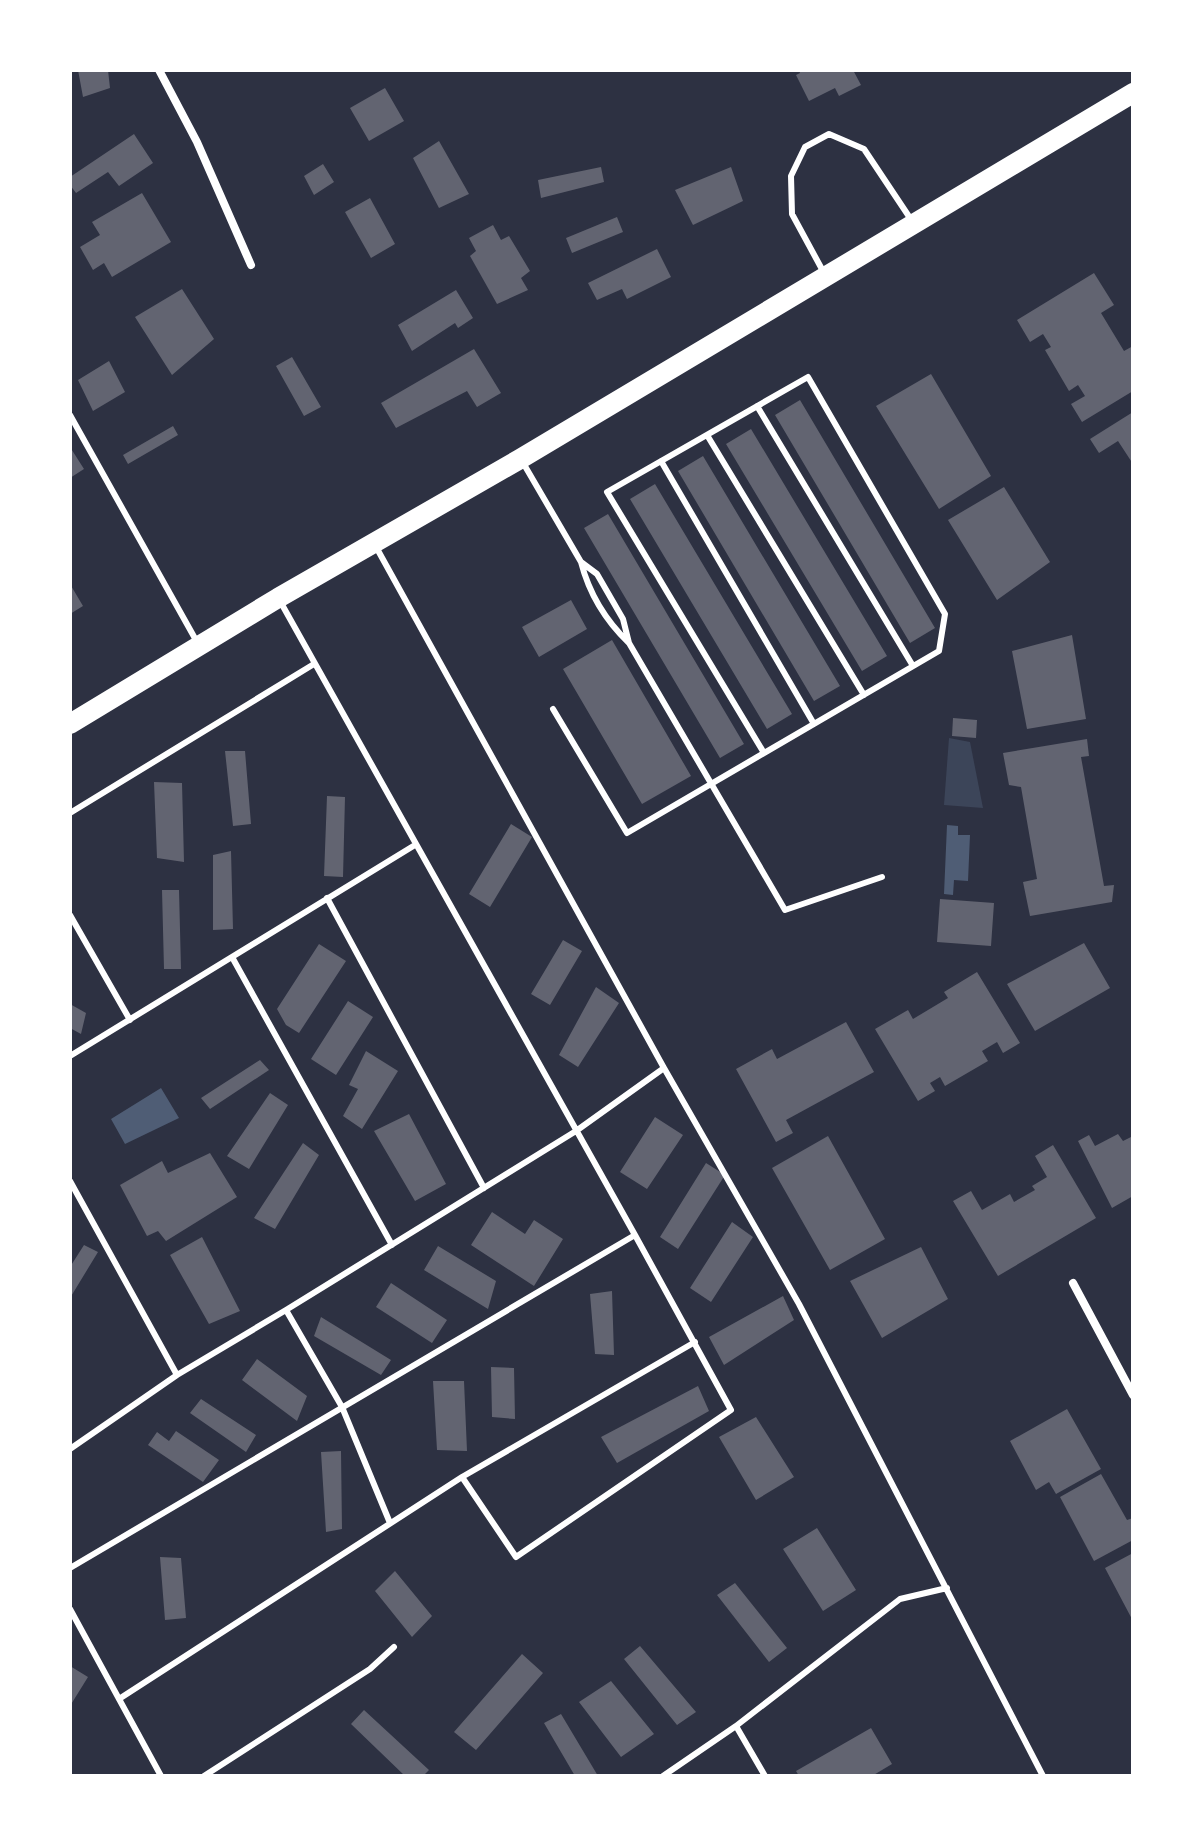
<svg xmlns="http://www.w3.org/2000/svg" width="1203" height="1846" viewBox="0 0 1203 1846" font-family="'Zilla Slab',serif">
<rect width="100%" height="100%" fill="#2d3142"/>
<path fill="#3c4559" d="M 949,738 L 970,742 L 983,808 L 944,805 Z"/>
<path fill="#4f5d75" d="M 947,825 L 958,826 L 958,835 L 970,835 L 968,881 L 954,880 L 953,895 L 944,894 Z
M 161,1088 L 179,1118 L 125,1144 L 111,1119 Z"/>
<path fill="#626471" d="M 78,70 L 108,70 L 110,88 L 83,97 Z
M 799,70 L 853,70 L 861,85 L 839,96 L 835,88 L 809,101 L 796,75 L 800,73 Z
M 385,88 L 404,121 L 369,141 L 350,108 Z
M 134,134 L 153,163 L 119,186 L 108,172 L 76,193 L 70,185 L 70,177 Z
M 439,141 L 469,194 L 439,208 L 413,158 Z
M 323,164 L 334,182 L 314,195 L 304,176 Z
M 601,167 L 604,182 L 541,198 L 538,180 Z
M 731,167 L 743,201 L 693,225 L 675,190 Z
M 142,193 L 171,242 L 112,277 L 104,263 L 93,270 L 80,247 L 100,235 L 92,222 Z
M 370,198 L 395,244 L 371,258 L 345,212 Z
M 617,217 L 623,232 L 572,253 L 566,238 Z
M 493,225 L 501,240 L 509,236 L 530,271 L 521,278 L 528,290 L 497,304 L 470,256 L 476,251 L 469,238 Z
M 657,249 L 671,277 L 627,299 L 622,289 L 597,300 L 588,283 Z
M 1094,273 L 1114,305 L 1101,313 L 1124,351 L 1133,346 L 1133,391 L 1082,422 L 1071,404 L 1085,396 L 1078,385 L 1069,391 L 1045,350 L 1051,347 L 1043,334 L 1030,342 L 1017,320 Z
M 182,289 L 214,339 L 172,375 L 135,317 Z
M 456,290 L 473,318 L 458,328 L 455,323 L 412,351 L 398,325 Z
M 474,349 L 501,393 L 477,407 L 467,391 L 396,428 L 381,403 Z
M 292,357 L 321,407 L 304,416 L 276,366 Z
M 109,361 L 125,392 L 93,411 L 78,380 Z
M 931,374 L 991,476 L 939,509 L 876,406 Z
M 800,400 L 935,628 L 910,643 L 775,415 Z
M 1133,412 L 1133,464 L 1118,441 L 1099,453 L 1090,439 Z
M 173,426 L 178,435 L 128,464 L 123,455 Z
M 751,429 L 887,656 L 862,671 L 726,444 Z
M 70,447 L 84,469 L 70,478 Z
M 703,456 L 840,686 L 814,701 L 678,471 Z
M 655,484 L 792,714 L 767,729 L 630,499 Z
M 1004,487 L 1050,562 L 997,600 L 948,520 Z
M 608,514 L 744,744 L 720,758 L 584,528 Z
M 70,584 L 83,606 L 70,614 Z
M 571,600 L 587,629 L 539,657 L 522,627 Z
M 1072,635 L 1086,719 L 1027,729 L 1012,651 Z
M 612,640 L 691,776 L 642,804 L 563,669 Z
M 953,718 L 977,720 L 976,738 L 952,736 Z
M 1087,739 L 1089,756 L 1081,757 L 1104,886 L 1114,885 L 1112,902 L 1030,916 L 1023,882 L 1037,879 L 1021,787 L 1009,785 L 1003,753 Z
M 225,751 L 245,751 L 251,824 L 233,826 Z
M 154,782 L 182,783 L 184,862 L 157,858 Z
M 327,796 L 345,797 L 343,877 L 324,876 Z
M 511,824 L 532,837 L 490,907 L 469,894 Z
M 231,851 L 233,929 L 213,930 L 213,855 Z
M 162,890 L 179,890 L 181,969 L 164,969 Z
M 940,899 L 994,903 L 991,946 L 937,942 Z
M 563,940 L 582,951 L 550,1005 L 531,994 Z
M 1084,943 L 1110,988 L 1035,1031 L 1007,984 Z
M 319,944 L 346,961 L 299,1033 L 286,1025 L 277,1009 Z
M 977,972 L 1020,1043 L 1003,1053 L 997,1042 L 982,1051 L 988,1061 L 945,1086 L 940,1077 L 930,1083 L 935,1091 L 918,1101 L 875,1029 L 908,1010 L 913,1019 L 948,998 L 944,992 Z
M 596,987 L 619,1003 L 578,1067 L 559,1055 Z
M 348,1001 L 373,1017 L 336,1075 L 311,1059 Z
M 70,1004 L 86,1013 L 81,1034 L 70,1028 Z
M 846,1022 L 874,1072 L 786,1120 L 793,1133 L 776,1142 L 736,1069 L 772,1049 L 777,1059 Z
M 366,1051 L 398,1071 L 362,1129 L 343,1116 L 358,1089 L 349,1085 Z
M 260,1060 L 269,1070 L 210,1109 L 201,1098 Z
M 270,1093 L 288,1105 L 249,1169 L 227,1156 Z
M 409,1114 L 446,1184 L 415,1201 L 374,1131 Z
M 655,1117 L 683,1135 L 647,1189 L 620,1172 Z
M 1118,1134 L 1123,1141 L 1133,1136 L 1133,1196 L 1112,1208 L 1078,1141 L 1089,1135 L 1095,1146 Z
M 828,1136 L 885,1239 L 830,1270 L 772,1168 Z
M 303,1143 L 319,1155 L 275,1229 L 254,1218 Z
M 1053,1145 L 1096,1218 L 998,1276 L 953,1201 L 971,1191 L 982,1210 L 1010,1194 L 1014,1202 L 1035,1190 L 1032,1186 L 1047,1177 L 1035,1156 Z
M 210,1153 L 237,1197 L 166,1241 L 158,1231 L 147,1236 L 120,1185 L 162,1161 L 168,1173 Z
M 706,1163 L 725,1175 L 678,1249 L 660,1237 Z
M 492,1212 L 525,1234 L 534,1220 L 563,1239 L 534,1286 L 471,1245 Z
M 732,1222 L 753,1237 L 711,1302 L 690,1288 Z
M 202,1237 L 240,1311 L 209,1324 L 170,1255 Z
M 84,1245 L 98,1252 L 70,1298 L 70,1267 Z
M 438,1246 L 496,1281 L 488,1309 L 424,1270 Z
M 921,1247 L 948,1299 L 882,1338 L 850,1281 Z
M 391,1283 L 447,1320 L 432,1343 L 376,1307 Z
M 612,1291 L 614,1355 L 595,1354 L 590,1294 Z
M 783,1296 L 794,1320 L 724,1365 L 709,1337 Z
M 321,1317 L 391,1360 L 381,1375 L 314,1336 Z
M 257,1359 L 307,1396 L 297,1421 L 242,1380 Z
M 491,1367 L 514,1368 L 515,1419 L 492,1417 Z
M 433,1381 L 464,1381 L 467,1451 L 437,1450 Z
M 698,1386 L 709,1411 L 617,1463 L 601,1437 Z
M 201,1399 L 256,1435 L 246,1452 L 190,1413 Z
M 1067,1409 L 1101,1469 L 1056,1494 L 1049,1482 L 1036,1490 L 1010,1441 Z
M 756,1417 L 794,1477 L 756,1500 L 719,1437 Z
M 176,1431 L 219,1460 L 203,1482 L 148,1445 L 157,1432 L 169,1441 Z
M 341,1451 L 342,1529 L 326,1532 L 321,1452 Z
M 1101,1474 L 1127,1520 L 1133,1518 L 1133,1540 L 1094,1561 L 1060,1497 Z
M 817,1528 L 856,1590 L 823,1611 L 783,1549 Z
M 1133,1553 L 1133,1621 L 1105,1568 Z
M 160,1557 L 181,1558 L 186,1618 L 165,1620 Z
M 395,1571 L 432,1616 L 412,1637 L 375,1591 Z
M 735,1583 L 787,1648 L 769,1662 L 717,1595 Z
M 640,1646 L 696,1712 L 677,1725 L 624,1659 Z
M 522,1654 L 543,1673 L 476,1750 L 454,1732 Z
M 70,1666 L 88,1677 L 70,1706 Z
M 611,1681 L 654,1734 L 621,1757 L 579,1702 Z
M 364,1710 L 429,1770 L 423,1776 L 405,1776 L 351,1724 Z
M 561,1714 L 598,1776 L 575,1776 L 544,1723 Z
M 871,1728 L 892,1764 L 872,1776 L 799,1776 L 796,1771 Z"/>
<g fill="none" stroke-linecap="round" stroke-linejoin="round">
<path stroke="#fff" stroke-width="6" d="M 824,273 L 792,214 L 791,176 L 805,147 L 829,134 L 864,149 L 912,221
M 757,406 L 913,666
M 70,415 L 197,642
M 707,435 L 864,695
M 522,461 L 581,562
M 661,461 L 814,724
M 375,545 L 664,1068 L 799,1304 L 1043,1776
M 280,601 L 635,1235 L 731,1410 L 516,1557 L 462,1477
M 629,643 L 623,619 L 597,574 L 581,562 C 589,593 606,621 629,643 L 785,910 L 882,877
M 553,709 L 627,833 L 939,651 L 945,614 L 808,377 L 607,492 L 764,753
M 70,813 L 314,664
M 327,898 L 484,1188
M 70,915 L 130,1020
M 232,957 L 392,1245
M 70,1056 L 415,845
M 70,1181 L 177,1375
M 286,1310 L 342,1407 L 390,1523
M 70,1449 L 177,1375 L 286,1310 L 576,1131 L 664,1068
M 70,1568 L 635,1235
M 70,1609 L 161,1776
M 119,1699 L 462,1477 L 695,1342
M 736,1726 L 765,1776
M 204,1776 L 370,1669 L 394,1647
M 663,1776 L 736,1726 L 900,1599 L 947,1588"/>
<path stroke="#fff" stroke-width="8" d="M 159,70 L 197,142 L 251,265
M 1073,1283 L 1133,1395"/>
<path stroke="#fff" stroke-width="20" d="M 70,724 L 278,598 L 520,459 L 1133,93"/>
</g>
<rect width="1203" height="1846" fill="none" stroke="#ffffff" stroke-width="144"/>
</svg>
